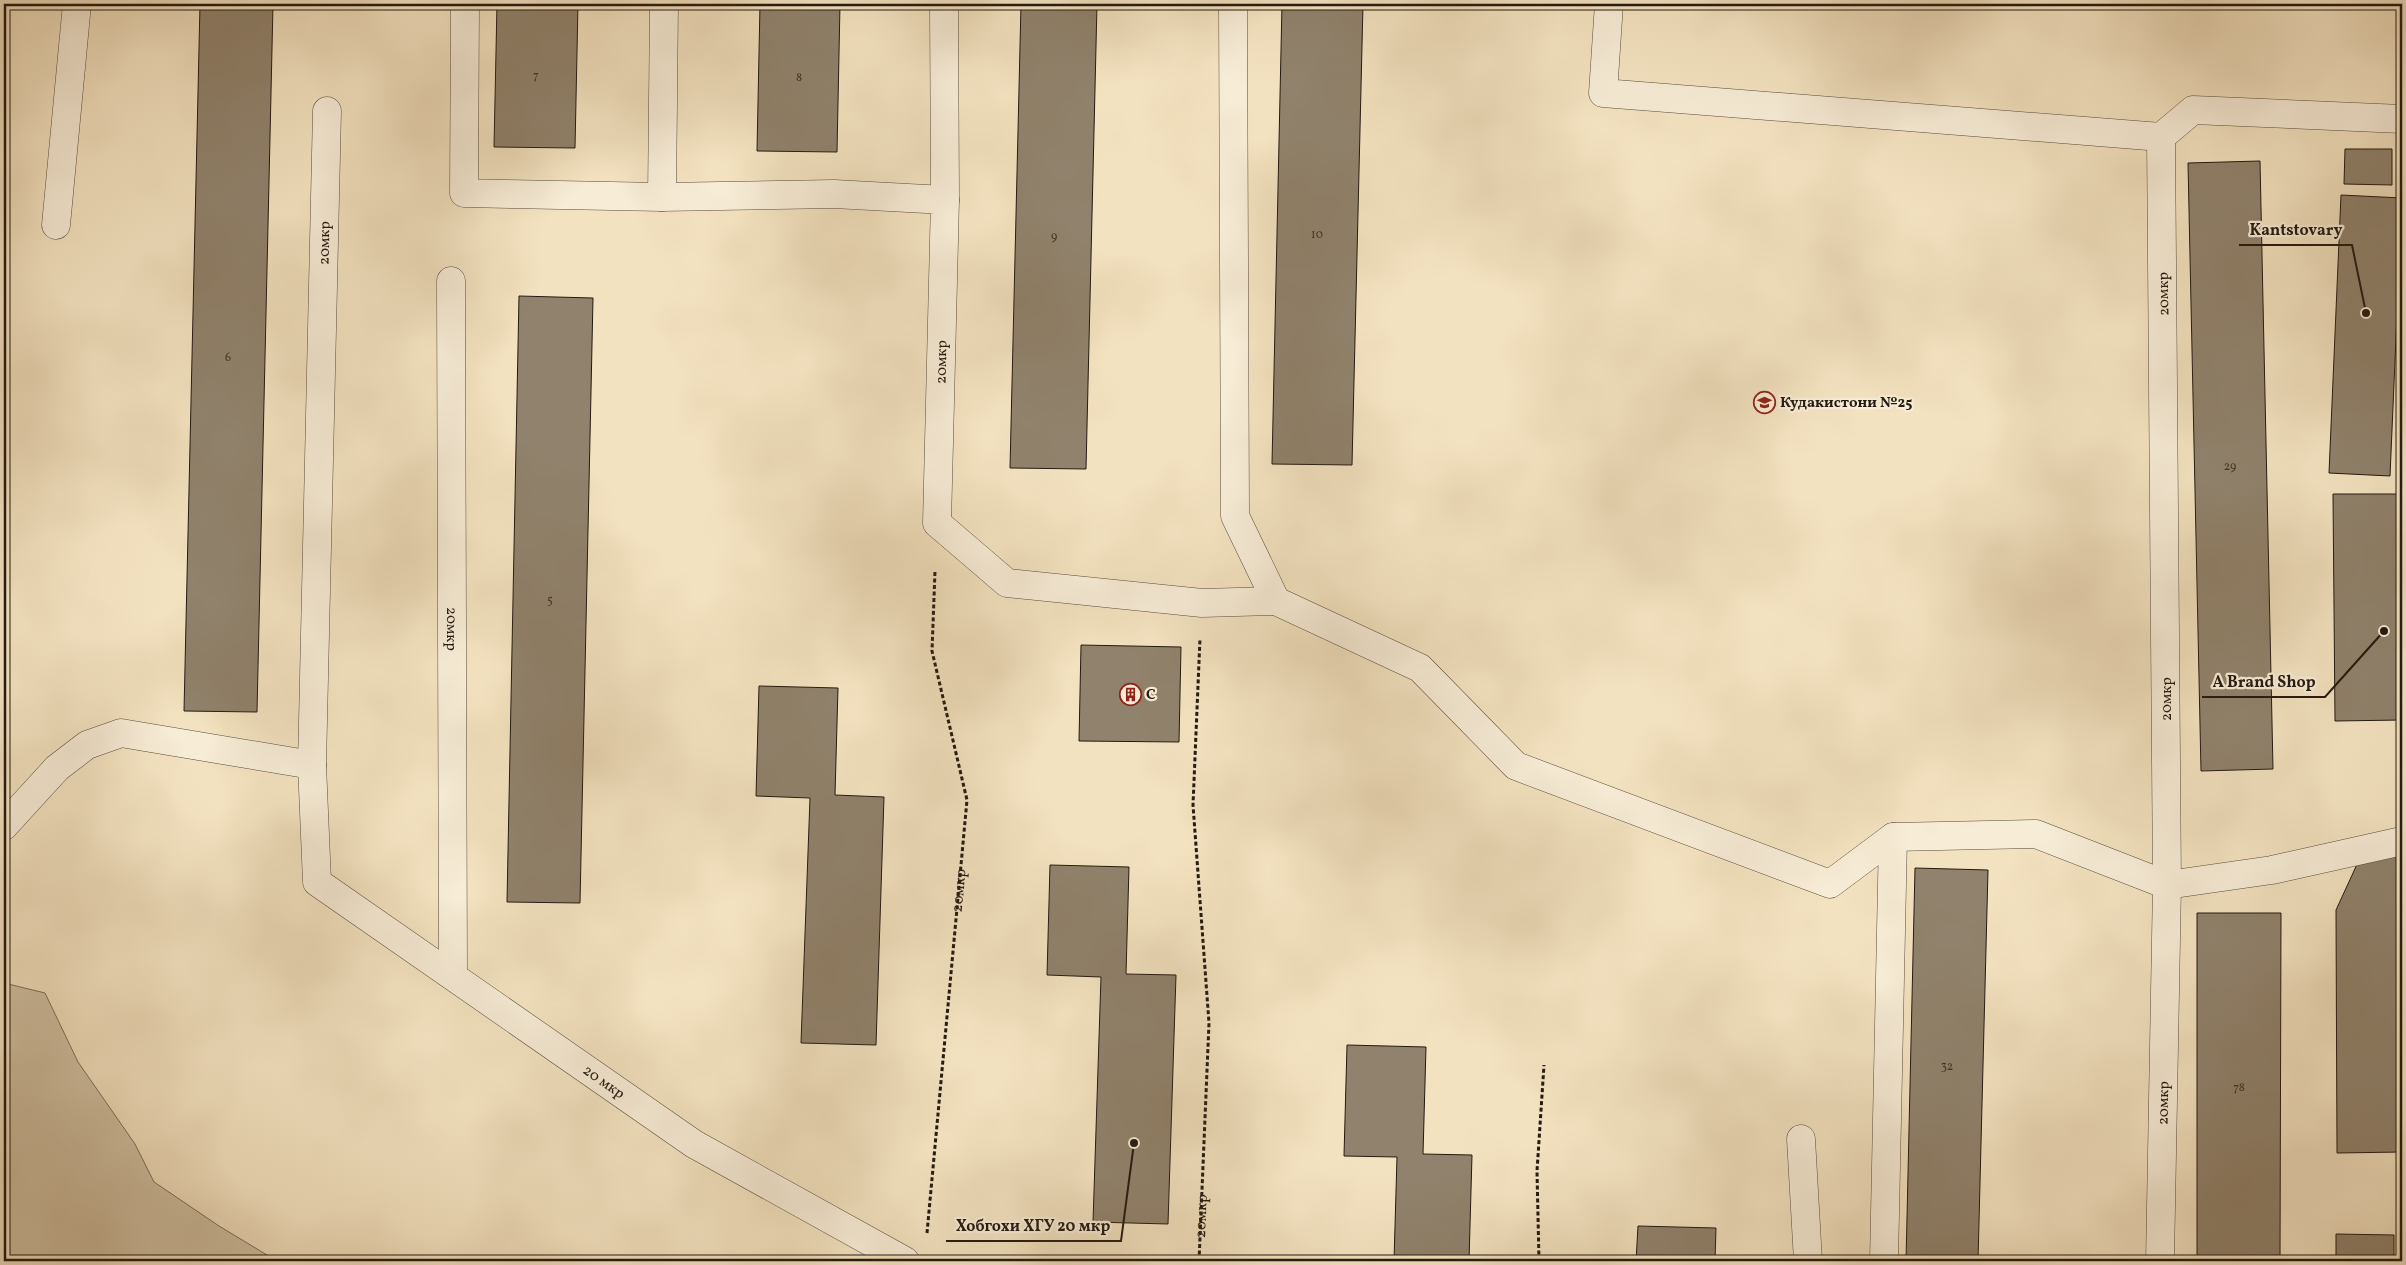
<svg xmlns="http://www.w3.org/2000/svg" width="2406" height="1265" viewBox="0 0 2406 1265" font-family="Vollkorn,serif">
<rect width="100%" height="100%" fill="#f3e2c0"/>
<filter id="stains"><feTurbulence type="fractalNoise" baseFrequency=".004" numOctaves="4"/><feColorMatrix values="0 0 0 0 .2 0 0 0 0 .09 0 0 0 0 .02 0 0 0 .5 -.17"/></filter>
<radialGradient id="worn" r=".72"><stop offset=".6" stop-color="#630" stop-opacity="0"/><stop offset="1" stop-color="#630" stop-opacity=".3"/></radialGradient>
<path fill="#d0c0a2" stroke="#7a6d59" d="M 4,983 L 45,993 L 78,1062 L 135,1144 L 154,1182 L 219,1226 L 277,1261 L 4,1261 Z"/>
<path fill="#90826c" stroke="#241a10" d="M 200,4 L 273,4 L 257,712 L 184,711 Z
M 497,4 L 578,4 L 575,148 L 494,147 Z
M 760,4 L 840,4 L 837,152 L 757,151 Z
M 1021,4 L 1097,4 L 1086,469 L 1010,468 Z
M 1282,4 L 1363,4 L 1352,465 L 1272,464 Z
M 2345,149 L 2392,149 L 2392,185 L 2344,184 Z
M 2260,161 L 2273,769 L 2201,771 L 2188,163 Z
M 2341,195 L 2402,198 L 2390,476 L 2329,473 Z
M 519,296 L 593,298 L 580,903 L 507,902 Z
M 2333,494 L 2402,494 L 2402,720 L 2335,721 Z
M 1081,645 L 1181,647 L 1179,742 L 1079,741 Z
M 759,686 L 838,688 L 835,795 L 884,797 L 876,1045 L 801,1043 L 810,798 L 756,796 Z
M 2402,844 L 2402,1152 L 2337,1153 L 2336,910 L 2359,860 Z
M 1050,865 L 1129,867 L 1126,974 L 1176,975 L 1168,1224 L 1093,1222 L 1101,977 L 1047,975 Z
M 1915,868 L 1988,870 L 1978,1261 L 1906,1261 Z
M 2197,913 L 2281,913 L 2280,1261 L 2197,1261 Z
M 1347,1045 L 1426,1047 L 1423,1154 L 1472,1155 L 1469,1261 L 1394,1261 L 1397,1157 L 1344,1156 Z
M 1638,1226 L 1716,1228 L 1715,1261 L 1636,1261 Z
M 2336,1234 L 2394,1235 L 2394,1261 L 2336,1261 Z"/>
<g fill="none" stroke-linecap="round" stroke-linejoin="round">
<defs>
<g id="minor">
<path d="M 465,4 L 464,193 L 662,197 L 834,194 L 945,200 L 937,523 L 1007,583 L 1202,603 L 1276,601"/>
<path d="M 944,4 L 945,200"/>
<path d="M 1233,4 L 1235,516 L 1276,601 L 1420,668 L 1516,766 L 1830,884 L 1893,837 L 2036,834 L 2167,885 L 2272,870 L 2402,841"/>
<path d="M 1609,4 L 1603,93 L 2161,137 L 2193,110 L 2402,119"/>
<path id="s3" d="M 327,111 L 312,765 L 317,882 L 694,1144 L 905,1261"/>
<path d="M 662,197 L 664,4"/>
<path d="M 56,225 L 77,4"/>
<path id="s4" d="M 451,281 L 453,976"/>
<path d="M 4,826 L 57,768 L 87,745 L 121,733 L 312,765"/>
<path d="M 1801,1139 L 1808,1261"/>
<path d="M 1884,1261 L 1893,837"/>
<path id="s5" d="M 2160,1261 L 2167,885 L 2161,137"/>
</g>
</defs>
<use href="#minor" stroke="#584c3c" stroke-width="29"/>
<g stroke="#241a10" stroke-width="3" stroke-dasharray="4 2.5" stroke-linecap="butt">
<path id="s1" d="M 927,1233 L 967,800 L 932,651 L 935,571"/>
<path id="s2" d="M 1199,1261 L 1209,1023 L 1193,805 L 1200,638"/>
<path d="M 1539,1261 L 1537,1171 L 1544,1065"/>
</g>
<use href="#minor" stroke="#f7ecd6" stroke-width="28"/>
</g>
<defs>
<symbol id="school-ring" viewBox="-11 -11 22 22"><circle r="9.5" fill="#f7ecd6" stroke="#8f2418" stroke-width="1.5"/><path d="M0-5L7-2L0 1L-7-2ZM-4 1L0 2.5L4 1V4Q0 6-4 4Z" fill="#8f2418"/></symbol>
<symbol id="building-ring" viewBox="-11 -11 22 22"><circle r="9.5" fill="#f7ecd6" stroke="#8f2418" stroke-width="1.5"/><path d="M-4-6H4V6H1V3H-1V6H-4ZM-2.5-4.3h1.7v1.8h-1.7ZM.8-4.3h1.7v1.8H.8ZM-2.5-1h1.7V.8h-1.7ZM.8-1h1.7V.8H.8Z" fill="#8f2418"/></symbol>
</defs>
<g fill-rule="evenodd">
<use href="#school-ring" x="1752" y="390" width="25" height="25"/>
<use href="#building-ring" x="1118" y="682" width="25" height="25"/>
</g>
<g text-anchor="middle" stroke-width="4.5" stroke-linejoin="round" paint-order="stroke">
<g font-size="12" fill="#3f3427">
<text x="536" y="79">7</text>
<text x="799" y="81">8</text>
<text x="1317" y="238">10</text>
<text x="1054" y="240">9</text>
<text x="228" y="361">6</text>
<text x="2230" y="470">29</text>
<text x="550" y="604">5</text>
<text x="1947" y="1070">32</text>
<text x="2239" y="1091">78</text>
</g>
<g font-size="15" fill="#241a10" stroke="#f7ecd6">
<text transform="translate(324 243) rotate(-89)" y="5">20мкр</text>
<text transform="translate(2163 294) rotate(-91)" y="5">20мкр</text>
<text transform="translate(941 362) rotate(-89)" y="5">20мкр</text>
<text dy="5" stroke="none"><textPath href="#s4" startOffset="348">20мкр</textPath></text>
<text transform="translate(2166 699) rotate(-90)" y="5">20мкр</text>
<text dy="5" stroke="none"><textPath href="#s1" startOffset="344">20мкр</textPath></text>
<text dy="5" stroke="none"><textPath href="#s3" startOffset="1121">20 мкр</textPath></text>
<text dy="5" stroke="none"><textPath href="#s5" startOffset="158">20мкр</textPath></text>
<text dy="5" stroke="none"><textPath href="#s2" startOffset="45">20мкр</textPath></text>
</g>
<g font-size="15" font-weight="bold" fill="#241a10" stroke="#f7ecd6" text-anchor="start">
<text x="1780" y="407">Кудакистони №25</text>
<text x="1146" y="699">С</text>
</g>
</g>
<path fill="none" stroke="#241a10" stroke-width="2" d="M2366 313L2352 245H2239M2384 631L2325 697H2202M1134 1143L1121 1241H946"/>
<g fill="#241a10" stroke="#f7ecd6" stroke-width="2">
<circle cx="2366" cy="313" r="5"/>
<circle cx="2384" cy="631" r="5"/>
<circle cx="1134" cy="1143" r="5"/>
</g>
<g font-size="16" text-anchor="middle" font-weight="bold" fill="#241a10" stroke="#f7ecd6" stroke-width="4.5" stroke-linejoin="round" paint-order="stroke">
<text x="2296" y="235">Kantstovary</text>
<text x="2264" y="687">A Brand Shop</text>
<text x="1033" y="1231">Хобгохи ХГУ 20 мкр</text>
</g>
<rect width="2406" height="1265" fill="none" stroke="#f3e2c0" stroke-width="20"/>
<rect x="5" y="5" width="2396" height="1255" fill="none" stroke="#241a10" stroke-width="2.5"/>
<rect x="10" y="10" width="2386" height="1245" fill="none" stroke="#241a10"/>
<rect width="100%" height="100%" filter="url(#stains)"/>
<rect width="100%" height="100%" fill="url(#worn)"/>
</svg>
